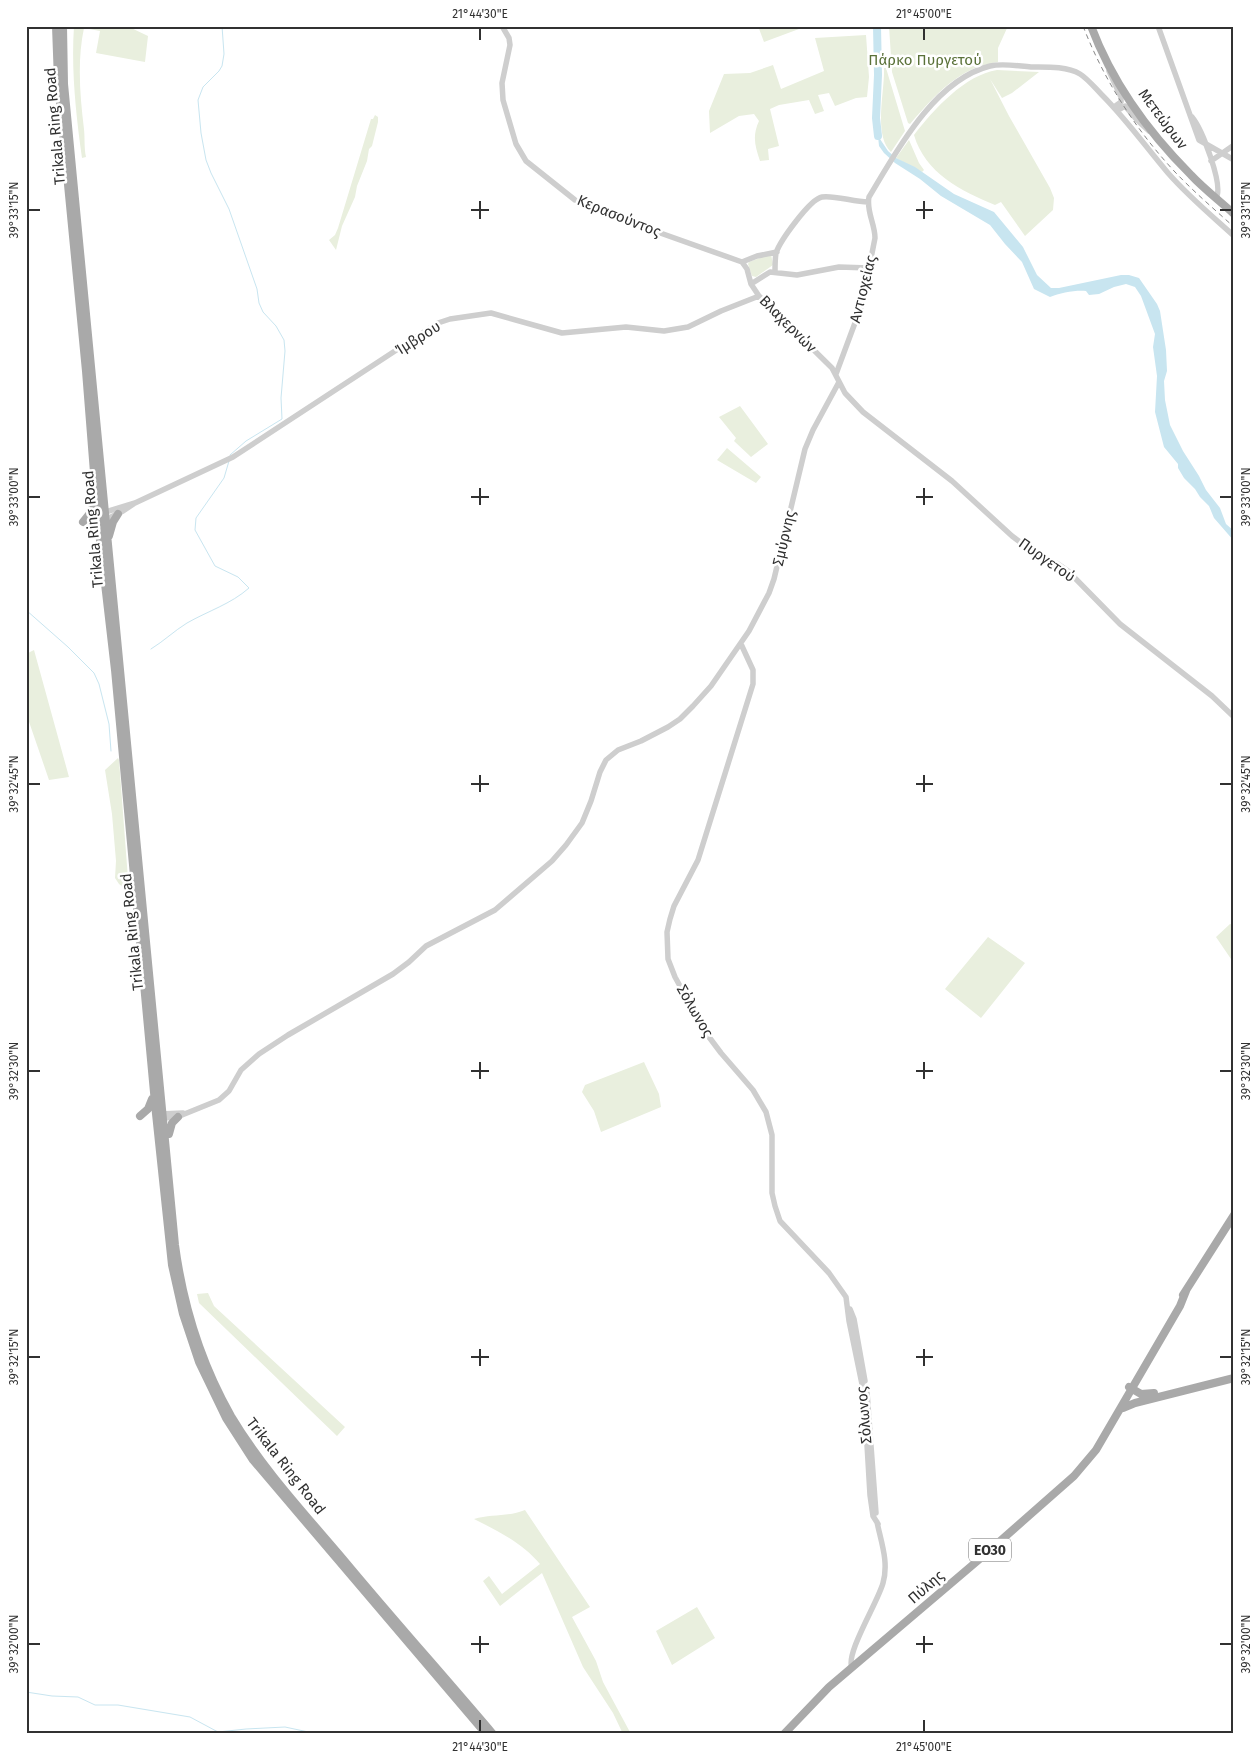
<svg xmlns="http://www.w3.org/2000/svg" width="1260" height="1760" viewBox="0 0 1260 1760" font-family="'Fira Sans',sans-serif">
<rect width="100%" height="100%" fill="#fff"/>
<path fill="#e9efde" d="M 74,26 L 127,26 L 148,36 L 145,62 L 96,53 L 100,31 L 84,28 C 77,61 80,96 84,129 C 85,139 84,148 86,157 L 82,158 C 76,115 71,70 74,26 Z
M 758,26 L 807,26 L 764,42 Z
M 889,26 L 1008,26 L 998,48 L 998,62 C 959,67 935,95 910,124 L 908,123 L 892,72 Z
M 866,35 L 869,77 L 867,97 L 856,98 L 835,106 L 829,93 L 818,95 L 824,111 L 815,114 L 809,100 L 779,105 L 770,109 L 779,146 L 768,149 L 769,160 L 760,161 C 755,146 752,136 759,121 L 754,114 L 739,116 L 710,133 L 709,111 L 724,74 L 750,73 L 773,65 L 781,89 L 824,71 L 815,38 Z
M 884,68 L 886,68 L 905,131 L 891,152 C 873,135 885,91 884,68 Z
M 997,70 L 1039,72 L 1012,93 L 1002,98 L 990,79 L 1009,116 L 1050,188 L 1054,198 L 1053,210 L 1025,236 L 1001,202 L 995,205 C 961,191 925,173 914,135 C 934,109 965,75 997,70 Z
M 375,115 L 378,117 L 378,122 L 372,146 L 369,149 L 367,161 L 357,186 L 355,197 L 342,226 L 336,250 L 329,240 L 335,235 L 338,228 L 371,119 L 373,119 Z
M 909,140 L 919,163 L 924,170 L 922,172 L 896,158 Z
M 771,254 L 773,265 L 756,277 L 752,276 L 748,264 L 749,262 Z
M 740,406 L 768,444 L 751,457 L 734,441 L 736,438 L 719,417 Z
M 727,448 L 761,477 L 756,483 L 717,460 Z
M 34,650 L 69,777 L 49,780 L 26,713 L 26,654 Z
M 118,758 L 119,760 L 129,892 L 119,884 L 115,878 L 116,861 L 112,814 L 105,770 Z
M 1230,924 L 1234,925 L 1234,958 L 1231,959 L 1216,937 Z
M 988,937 L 1025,963 L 981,1018 L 945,989 Z
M 644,1062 L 659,1094 L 661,1107 L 601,1132 L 594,1111 L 582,1092 L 585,1085 Z
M 208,1293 L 214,1306 L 345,1427 L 337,1436 L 199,1303 L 197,1294 Z
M 525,1510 L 590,1607 L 572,1617 L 596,1661 L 603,1682 L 631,1734 L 623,1734 L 613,1713 L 583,1667 L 542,1573 L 500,1606 L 483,1581 L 489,1576 L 502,1594 L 540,1564 C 522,1543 498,1531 474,1519 C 491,1514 508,1517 525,1510 Z
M 697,1607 L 715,1638 L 672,1665 L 656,1631 Z"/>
<path fill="#c8e5f0" d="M 878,136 L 888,151 L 896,158 L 915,167 L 954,194 L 994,212 L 1023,247 L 1037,275 L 1051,288 L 1059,288 L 1121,275 L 1129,275 L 1139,278 L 1157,304 L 1160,311 L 1166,350 L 1167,371 L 1164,381 L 1165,400 L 1170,425 L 1183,451 L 1199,476 L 1206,490 L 1220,508 L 1226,524 L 1234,531 L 1234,541 L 1214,518 L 1209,506 L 1200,497 L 1195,489 L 1184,478 L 1178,468 L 1178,464 L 1164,447 L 1155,412 L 1157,376 L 1153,347 L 1155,334 L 1141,296 L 1135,287 L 1126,284 L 1114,287 L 1099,294 L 1089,295 L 1086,291 C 1075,290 1060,293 1050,297 L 1034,289 L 1022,262 L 1005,244 L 990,225 L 941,196 L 920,179 L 895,163 L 884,153 L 879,146 Z"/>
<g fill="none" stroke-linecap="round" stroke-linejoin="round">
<path stroke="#c8e5f0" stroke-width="1" d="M 222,26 L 224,54 L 222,66 L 219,71 L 203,87 L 198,100 L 201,133 L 206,160 L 211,173 L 229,209 L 257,289 L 259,303 L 263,312 L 276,326 L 284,340 L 285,351 L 281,398 L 282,419 L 246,441 L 230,455
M 26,610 L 68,647 L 94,673 L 99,684 L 109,724 L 111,751
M 151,649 C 164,641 174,631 187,623 C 208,611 231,604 249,588 L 238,577 L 215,566 L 195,530 L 196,518 L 224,478 L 229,461
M 26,1692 L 52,1696 L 78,1697 L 95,1705 L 118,1705 L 190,1717 L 218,1732 L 246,1729 L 285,1727 L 313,1733 L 328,1734"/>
<path stroke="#c8e5f0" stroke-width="8" d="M 877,26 L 878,75 L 876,118 L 878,136"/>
<path stroke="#cecece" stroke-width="5.5" d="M 502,26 L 509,38 L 510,45 L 502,83 L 503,100 L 516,144 L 526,161 L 575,200 L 635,224 L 742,262
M 1158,26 L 1199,140 L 1234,160
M 1109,71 L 1121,97 L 1121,102 L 1114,107
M 1117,111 L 1125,106 L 1137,120 L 1149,131
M 1192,117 C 1202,129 1224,186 1216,198
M 1211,161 L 1234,145
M 742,262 L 747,269 L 751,284 L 759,296 L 832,368 L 845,393 L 863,412 L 952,481 L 1012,536 L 1037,555 L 1058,564 L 1068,571 L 1120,624 L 1212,696 L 1234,717
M 742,262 L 757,256 L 777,252
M 775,272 C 775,266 775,259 776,253 C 780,241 810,199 822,197 C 834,195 854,202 868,202
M 751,284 L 770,272 L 797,275 L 839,267 L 869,268
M 836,374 L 862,304 L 875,238 C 875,224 866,211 869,197 C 896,152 934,80 990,66 C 1003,63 1018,66 1031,67 C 1046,67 1067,66 1080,74 C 1088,79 1095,88 1102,95 C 1126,119 1146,147 1168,173 C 1188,196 1212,216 1234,236
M 102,513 L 135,503 L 233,457 L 427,330 L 438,323 L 450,319 L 491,313 L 562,333 L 626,327 L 664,331 L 688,327 L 721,311 L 759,296
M 103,521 L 123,511 L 135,503
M 741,644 L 753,670 L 753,684 L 698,860 L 674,906 L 670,919 L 667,932 L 668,959 L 675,977 L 706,1033 L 721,1053 L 753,1090 L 766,1112 L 772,1135 L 772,1193 L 775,1206 L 780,1221 L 829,1273 L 846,1297 L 849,1321 L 864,1394 L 870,1495 L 873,1516 L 878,1524
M 160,1114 L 183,1113
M 160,1119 L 182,1115 L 219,1100 L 229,1091 L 241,1070 L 259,1054 L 288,1035 L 393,974 L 409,962 L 426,946 L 495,910 L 552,861 L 566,845 L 582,823 L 591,801 L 600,772 L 606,760 L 618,750 L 641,741 L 668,727 L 680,719 L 693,706 L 711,686 L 749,631 L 769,593 L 774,579 L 805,449 L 813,430 L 839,382
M 850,1309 L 854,1319 L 865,1381
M 867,1392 L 876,1513
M 852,1668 C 845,1654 878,1602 883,1583 C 889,1562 881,1542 877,1522"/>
<path stroke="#a9a9a9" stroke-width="8" d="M 56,26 L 58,81 L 86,371 L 98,523 L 115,670 L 156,1114 L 172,1265 L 183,1314 L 199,1362 L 226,1418 L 253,1460 L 486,1734
M 63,26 L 64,84 L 175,1245 C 183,1305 201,1363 231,1416 C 262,1468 304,1513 343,1559 C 392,1618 443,1675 493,1734
M 1091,26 C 1112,82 1149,133 1191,175 C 1204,189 1220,201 1234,214
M 83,522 L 91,512 L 95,500
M 109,536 L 113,522 L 118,514
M 140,1116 L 148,1109 L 152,1099
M 169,1134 L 172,1123 L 178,1117
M 1183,1295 L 1234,1215
M 1129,1387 L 1141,1394 L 1154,1393
M 1123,1408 L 1135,1403 L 1234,1378
M 784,1734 L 829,1687 L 982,1557 L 1074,1476 L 1096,1450 L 1180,1306 L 1186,1291"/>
<path stroke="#868686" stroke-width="1" stroke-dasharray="5 4" stroke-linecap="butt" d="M 1083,26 C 1104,80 1135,129 1175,172 C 1193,191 1214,209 1234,227"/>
</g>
<path fill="none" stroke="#313131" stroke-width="2" d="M 480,28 L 480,40M 924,28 L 924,40M 480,201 L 480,219M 924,201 L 924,219M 28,210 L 40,210M 471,210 L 489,210M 916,210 L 933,210M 1220,210 L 1232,210M 480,488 L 480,505M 924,488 L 924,505M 28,497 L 40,497M 471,497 L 489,497M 916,497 L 933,497M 1220,497 L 1232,497M 480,775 L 480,792M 924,775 L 924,792M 28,784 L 40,784M 471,784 L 489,784M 916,784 L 933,784M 1220,784 L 1232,784M 480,1062 L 480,1079M 924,1062 L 924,1079M 28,1071 L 40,1071M 471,1071 L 489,1071M 916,1071 L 933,1071M 1220,1071 L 1232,1071M 480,1349 L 480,1366M 924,1349 L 924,1366M 28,1357 L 40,1357M 471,1357 L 489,1357M 916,1357 L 933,1357M 1220,1357 L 1232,1357M 480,1636 L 480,1653M 924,1636 L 924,1653M 28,1644 L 40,1644M 471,1644 L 489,1644M 916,1644 L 933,1644M 1220,1644 L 1232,1644M 480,1720 L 480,1732M 924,1720 L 924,1732"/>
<g text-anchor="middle" stroke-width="5" stroke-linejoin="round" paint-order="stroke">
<rect fill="#fff" stroke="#6f6f6f" stroke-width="1" x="969" y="1538.5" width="42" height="23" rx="4"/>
<g font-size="14" font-weight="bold" fill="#313131">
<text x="990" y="1555">ΕΟ30</text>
</g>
<g font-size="15" fill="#5a7139" stroke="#fff">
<text x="925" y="65">Πάρκο Πυργετού</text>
</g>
<g font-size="15" fill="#313131" stroke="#fff">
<text transform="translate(1163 119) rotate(53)" y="5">Μετεώρων</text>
<text transform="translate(55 126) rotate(-95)" y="5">Trikala Ring Road</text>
<text transform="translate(619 216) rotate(22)" y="5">Κερασούντος</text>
<text transform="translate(863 289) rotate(-76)" y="5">Αντιοχείας</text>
<text transform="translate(788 324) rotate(45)" y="5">Βλαχερνών</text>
<text transform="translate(418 338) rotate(-32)" y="5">Ίμβρου</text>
<text transform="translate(93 529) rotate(-95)" y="5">Trikala Ring Road</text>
<text transform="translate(784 538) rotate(-77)" y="5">Σμύρνης</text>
<text transform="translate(1047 560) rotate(35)" y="5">Πυργετού</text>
<text transform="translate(132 932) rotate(-96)" y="5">Trikala Ring Road</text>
<text transform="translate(695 1011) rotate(60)" y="5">Σόλωνος</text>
<text transform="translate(864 1415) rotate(-95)" y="5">Σόλωνος</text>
<text transform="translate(286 1466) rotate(52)" y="5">Trikala Ring Road</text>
<text transform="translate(926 1587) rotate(-41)" y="5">Πύλης</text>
</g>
</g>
<rect width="1260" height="1760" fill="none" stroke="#ffffff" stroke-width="55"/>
<rect x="28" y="28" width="1204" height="1704" fill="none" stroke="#313131" stroke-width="2"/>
<g font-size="12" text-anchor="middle" fill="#313131">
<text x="480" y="18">21°44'30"E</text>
<text x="924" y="18">21°45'00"E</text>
<text transform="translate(14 210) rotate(-90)" y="4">39°33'15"N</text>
<text transform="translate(1246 210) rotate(-90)" y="4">39°33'15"N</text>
<text transform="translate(14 497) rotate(-90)" y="4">39°33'00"N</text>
<text transform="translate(1246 497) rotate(-90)" y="4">39°33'00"N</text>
<text transform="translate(14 784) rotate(-90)" y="4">39°32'45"N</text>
<text transform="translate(1246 784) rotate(-90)" y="4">39°32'45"N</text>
<text transform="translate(14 1071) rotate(-90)" y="4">39°32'30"N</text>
<text transform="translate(1246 1071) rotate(-90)" y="4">39°32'30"N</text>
<text transform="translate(14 1357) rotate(-90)" y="4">39°32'15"N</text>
<text transform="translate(1246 1357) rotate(-90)" y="4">39°32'15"N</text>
<text transform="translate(14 1644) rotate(-90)" y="4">39°32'00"N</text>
<text transform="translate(1246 1644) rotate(-90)" y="4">39°32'00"N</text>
<text x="480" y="1751">21°44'30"E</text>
<text x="924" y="1751">21°45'00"E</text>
</g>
</svg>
